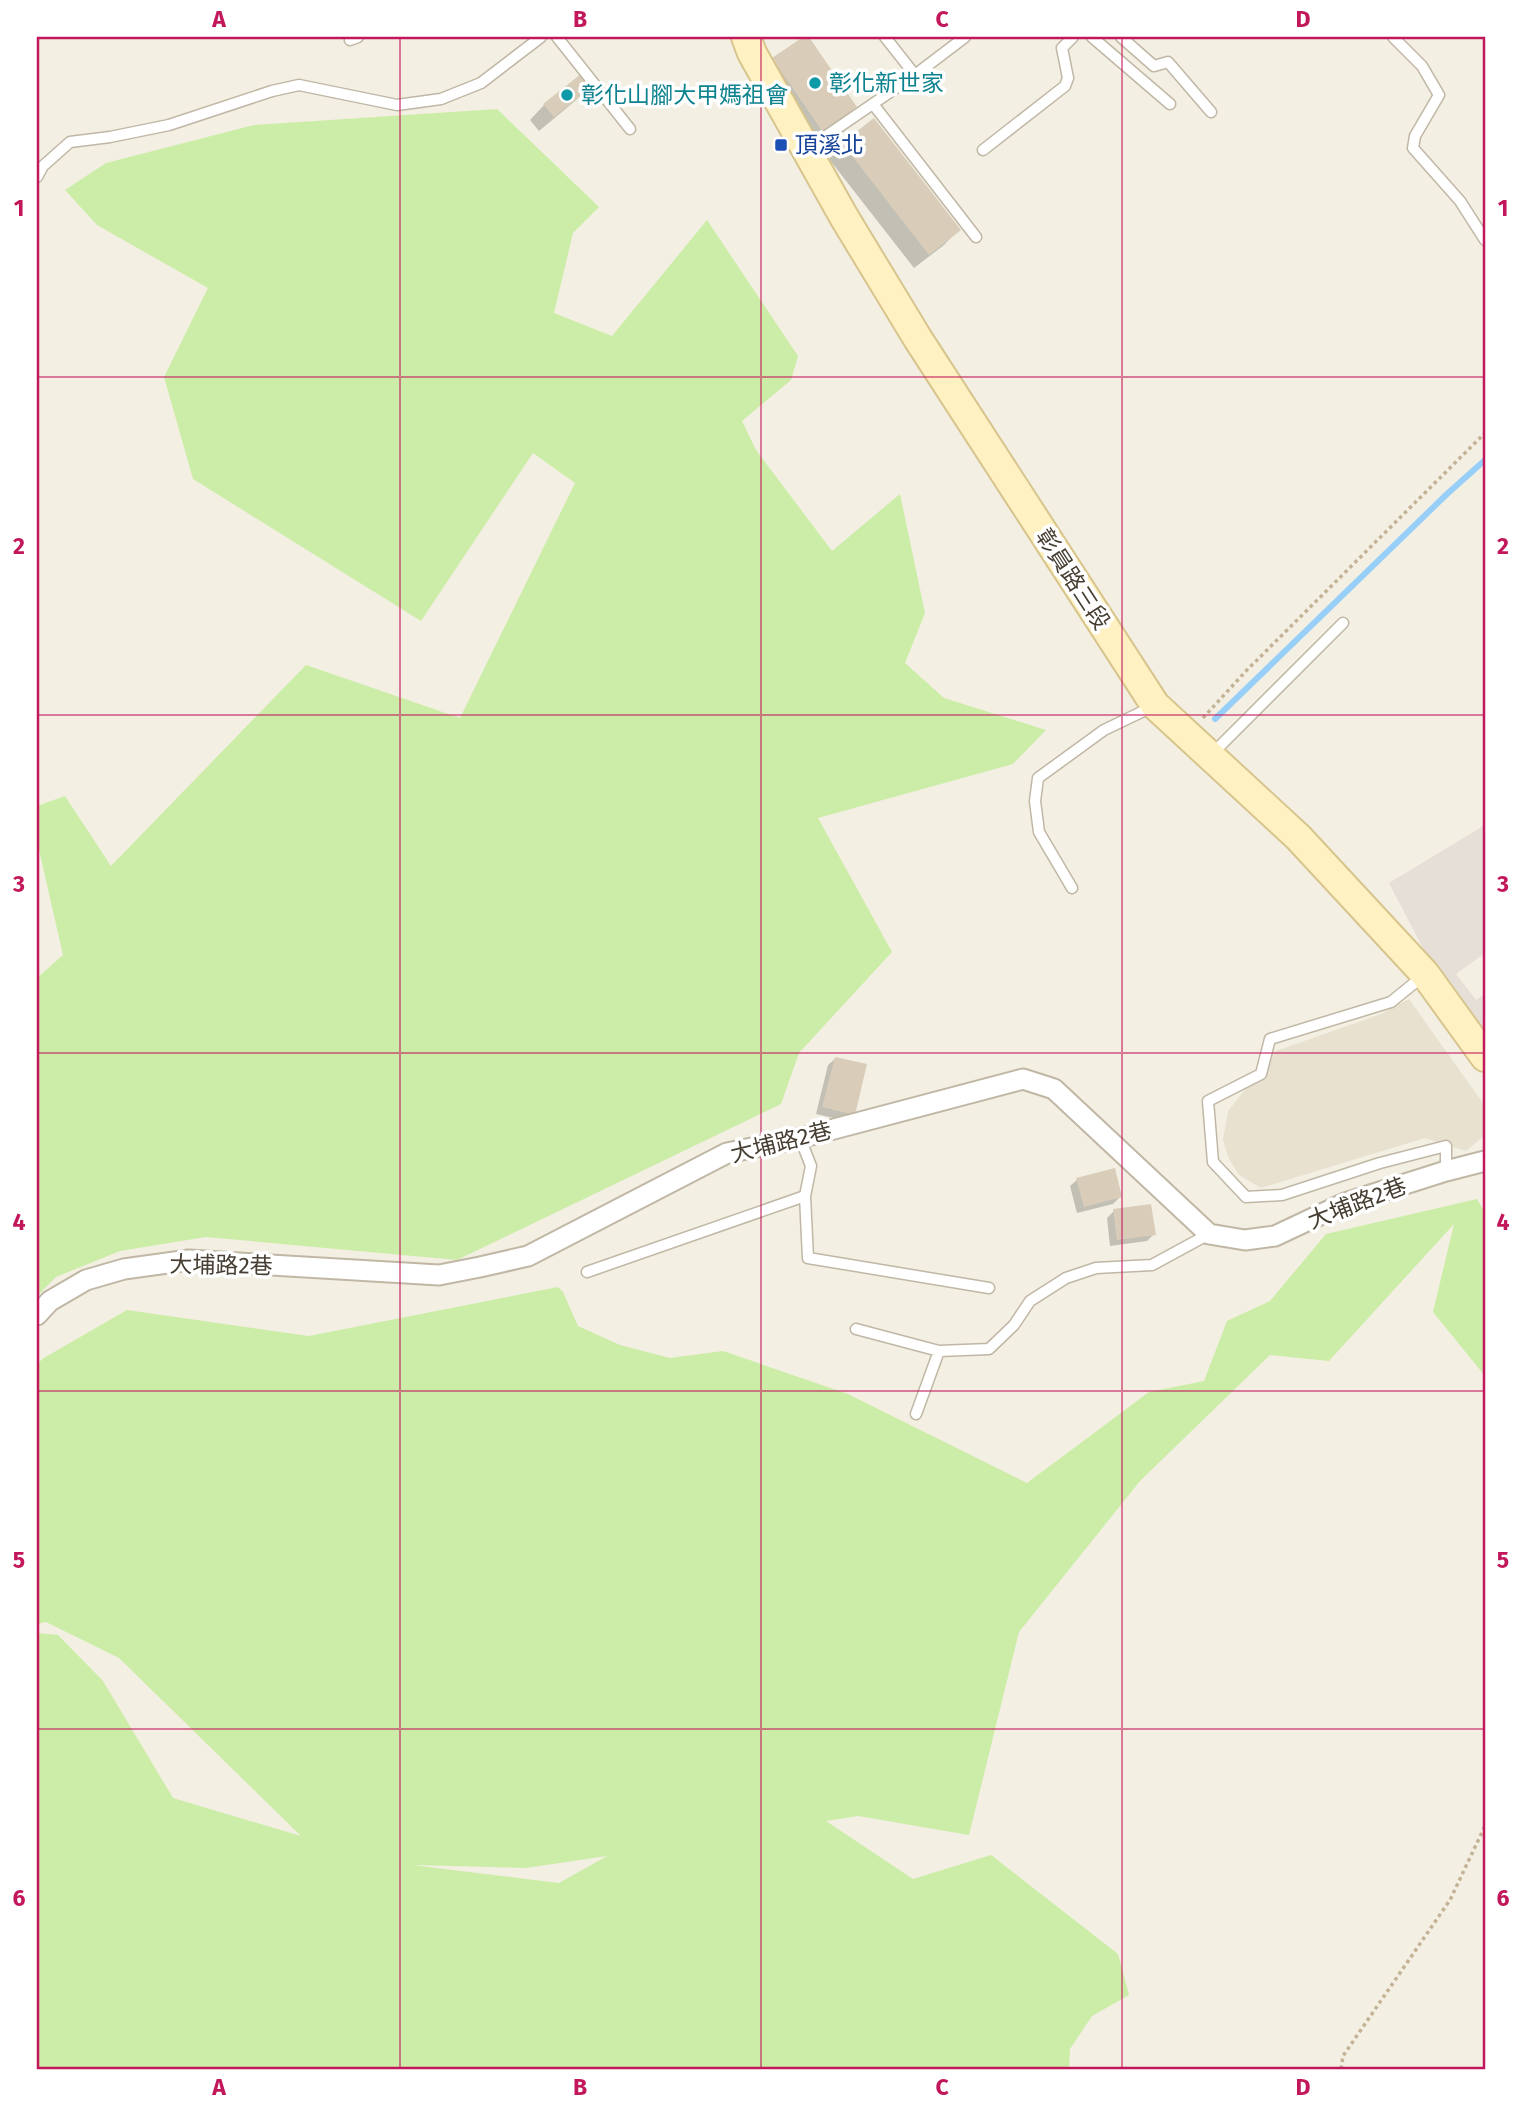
<svg xmlns="http://www.w3.org/2000/svg" width="1522" height="2106" viewBox="0 0 1522 2106" font-family="'Fira Sans','Noto Sans TC',sans-serif">
<rect width="100%" height="100%" fill="#f3efe3"/>
<path fill="#e8e1d0" d="M 1409,999 L 1485,1106 L 1485,1135 L 1466,1151 L 1425,1138 L 1261,1188 L 1239,1175 L 1229,1159 L 1223,1140 L 1228,1111 L 1276,1051 L 1381,1014 Z"/>
<path fill="#e5dfd8" d="M 1485,825 L 1485,953 L 1456,974 L 1476,1000 L 1485,994 L 1485,1046 L 1440,981 L 1389,883 Z"/>
<path fill="#cceda7" fill-rule="evenodd" d="M 497,109 L 599,207 L 573,233 L 554,313 L 612,336 L 707,220 L 798,356 L 791,380 L 742,421 L 756,450 L 832,551 L 900,494 L 925,613 L 905,663 L 944,698 L 1046,730 L 1013,764 L 818,818 L 892,952 L 799,1053 L 781,1104 L 457,1260 L 206,1237 L 120,1251 L 56,1277 L 37,1296 L 37,978 L 63,955 L 37,841 L 37,806 L 65,796 L 111,866 L 306,665 L 460,718 L 575,483 L 533,453 L 421,621 L 193,479 L 164,377 L 208,288 L 97,225 L 65,190 L 106,163 L 254,125 Z
M 1477,1199 L 1485,1213 L 1485,1376 L 1433,1312 L 1454,1224 L 1329,1361 L 1270,1355 L 1140,1481 L 1019,1632 L 969,1835 L 858,1816 L 826,1821 L 913,1879 L 991,1855 L 1118,1954 L 1129,1995 L 1092,2016 L 1070,2049 L 1069,2069 L 37,2069 L 37,1633 L 58,1635 L 103,1681 L 173,1798 L 301,1836 L 119,1658 L 46,1622 L 37,1624 L 37,1365 L 42,1359 L 127,1310 L 309,1336 L 558,1287 L 563,1292 L 578,1326 L 620,1345 L 670,1358 L 723,1351 L 848,1394 L 1027,1483 L 1149,1392 L 1204,1381 L 1227,1321 L 1270,1301 L 1326,1234 ZM 607,1856 L 559,1883 L 412,1865 L 526,1868 Z"/>
<path fill="#0003" d="M 807,37 L 855,107 L 840,121 L 807,144 L 759,74 L 773,60 Z
M 589,87 L 575,101 L 539,131 L 530,120 L 544,105 Z
M 843,144 L 958,230 L 944,245 L 914,268 L 829,159 Z
M 835,1059 L 853,1114 L 846,1121 L 816,1114 L 828,1065 Z
M 1077,1180 L 1120,1197 L 1113,1204 L 1077,1213 L 1070,1186 Z
M 1114,1211 L 1154,1234 L 1147,1241 L 1110,1246 L 1107,1218 Z"/>
<g fill="none" stroke-linecap="round" stroke-linejoin="round">
<path stroke="#98cff8" stroke-width="6" d="M 1215,719 L 1447,494 L 1485,460"/>
</g>
<path fill="#d9cdba" d="M 803,37 L 809,37 L 857,107 L 822,131 L 772,58 Z
M 581,74 L 592,87 L 554,117 L 543,104 Z
M 874,118 L 961,230 L 929,255 L 842,143 Z
M 835,1057 L 867,1064 L 855,1115 L 822,1107 Z
M 1115,1168 L 1122,1197 L 1084,1207 L 1076,1178 Z
M 1151,1204 L 1156,1235 L 1117,1240 L 1113,1209 Z"/>
<g fill="none" stroke-linecap="round" stroke-linejoin="round">
<defs>
<path id="service" d="M 557,37 L 630,129
M 885,37 L 915,75
M 1092,37 L 1170,104
M 1121,37 L 1154,66 L 1168,62 L 1211,112
M 1393,37 L 1422,66 L 1439,95 L 1415,136 L 1413,148 L 1460,201 L 1485,240
M 350,40 L 358,37
M 873,104 L 976,237
M 807,149 L 915,75 L 965,37
M 983,150 L 1065,86 L 1068,78 L 1062,48 L 1073,37
M 37,177 L 43,166 L 70,142 L 110,137 L 169,125 L 272,91 L 299,85 L 397,105 L 441,99 L 481,83 L 541,37
M 1212,754 L 1343,623
M 1072,888 L 1039,832 L 1035,801 L 1038,778 L 1104,730 L 1152,707
M 1423,976 L 1391,1002 L 1270,1039 L 1261,1074 L 1208,1101 L 1213,1162 L 1246,1197 L 1282,1195 L 1380,1163 L 1446,1146 L 1446,1171
M 800,1138 L 811,1166 L 805,1196 L 808,1258 L 989,1288
M 587,1272 L 805,1196
M 856,1329 L 939,1351 L 989,1349 L 1014,1325 L 1030,1301 L 1066,1278 L 1096,1268 L 1152,1265 L 1209,1234
M 916,1414 L 939,1351"/>
<path id="minor" d="M 37,1315 L 50,1301 L 86,1280 L 124,1269 L 189,1260 L 439,1275 L 480,1267 L 528,1256 L 727,1153 L 800,1138 L 1023,1079 L 1054,1089 L 1209,1234 L 1245,1240 L 1275,1236 L 1345,1203 L 1446,1171 L 1485,1161"/>
<path id="secondary" d="M 746,37 L 752,53 L 844,217 L 918,339 L 1155,705 L 1298,837 L 1425,974 L 1485,1057"/>
</defs>
<use href="#service" stroke="#c0b7a5" stroke-width="13"/>
<use href="#minor" stroke="#c0b7a5" stroke-width="23"/>
<use href="#secondary" stroke="#d8c58d" stroke-width="32"/>
<path stroke="#c3b394" stroke-width="3.5" stroke-dasharray="3.5 3.5" stroke-linecap="butt" d="M 1203,718 L 1246,671 L 1485,433
M 1341,2069 L 1343,2056 L 1450,1900 L 1485,1826"/>
<use href="#service" stroke="#fff" stroke-width="10"/>
<use href="#minor" stroke="#fff" stroke-width="19"/>
<use href="#secondary" stroke="#fff1c1" stroke-width="28"/>
</g>
<path fill="none" stroke="#c2185b" stroke-width="2" stroke-opacity="0.55" d="M 400,37 L 400,2069M 761,37 L 761,2069M 1122,37 L 1122,2069M 37,377 L 1485,377M 37,715 L 1485,715M 37,1053 L 1485,1053M 37,1391 L 1485,1391M 37,1729 L 1485,1729"/>
<g fill="#0f9aa8" stroke="#fff" stroke-width="2.5">
<circle cx="815" cy="83" r="7"/>
<circle cx="567" cy="95" r="7"/>
</g>
<rect fill="#1a4fb4" stroke="#fff" stroke-width="2.5" x="774" y="138" width="14" height="14" rx="3.5"/>
<g text-anchor="middle" stroke-width="7" stroke-linejoin="round" paint-order="stroke">
<g font-size="23" fill="#0d838f" stroke="#fff" text-anchor="start">
<text x="829" y="91">彰化新世家</text>
<text x="581" y="103">彰化山腳大甲媽祖會</text>
</g>
<g font-size="23" fill="#164399" stroke="#fff" text-anchor="start">
<text x="795" y="153">頂溪北</text>
</g>
<g font-size="23" fill="#463e32" stroke="#fff">
<text transform="translate(1073 579) rotate(57)" y="8">彰員路三段</text>
<text transform="translate(781 1142) rotate(-14)" y="8">大埔路2巷</text>
<text transform="translate(1357 1203) rotate(-21)" y="8">大埔路2巷</text>
<text transform="translate(221 1265) rotate(1)" y="8">大埔路2巷</text>
</g>
</g>
<rect width="1522" height="2106" fill="none" stroke="#ffffff" stroke-width="77"/>
<rect x="38" y="38" width="1446" height="2030" fill="none" stroke="#c2185b" stroke-width="2.5"/>
<g font-size="23" text-anchor="middle" font-weight="bold" fill="#c2185b">
<text x="219" y="27">A</text>
<text x="580" y="27">B</text>
<text x="942" y="27">C</text>
<text x="1303" y="27">D</text>
<text x="19" y="216">1</text>
<text x="1503" y="216">1</text>
<text x="19" y="554">2</text>
<text x="1503" y="554">2</text>
<text x="19" y="892">3</text>
<text x="1503" y="892">3</text>
<text x="19" y="1230">4</text>
<text x="1503" y="1230">4</text>
<text x="19" y="1568">5</text>
<text x="1503" y="1568">5</text>
<text x="19" y="1906">6</text>
<text x="1503" y="1906">6</text>
<text x="219" y="2095">A</text>
<text x="580" y="2095">B</text>
<text x="942" y="2095">C</text>
<text x="1303" y="2095">D</text>
</g>
</svg>
